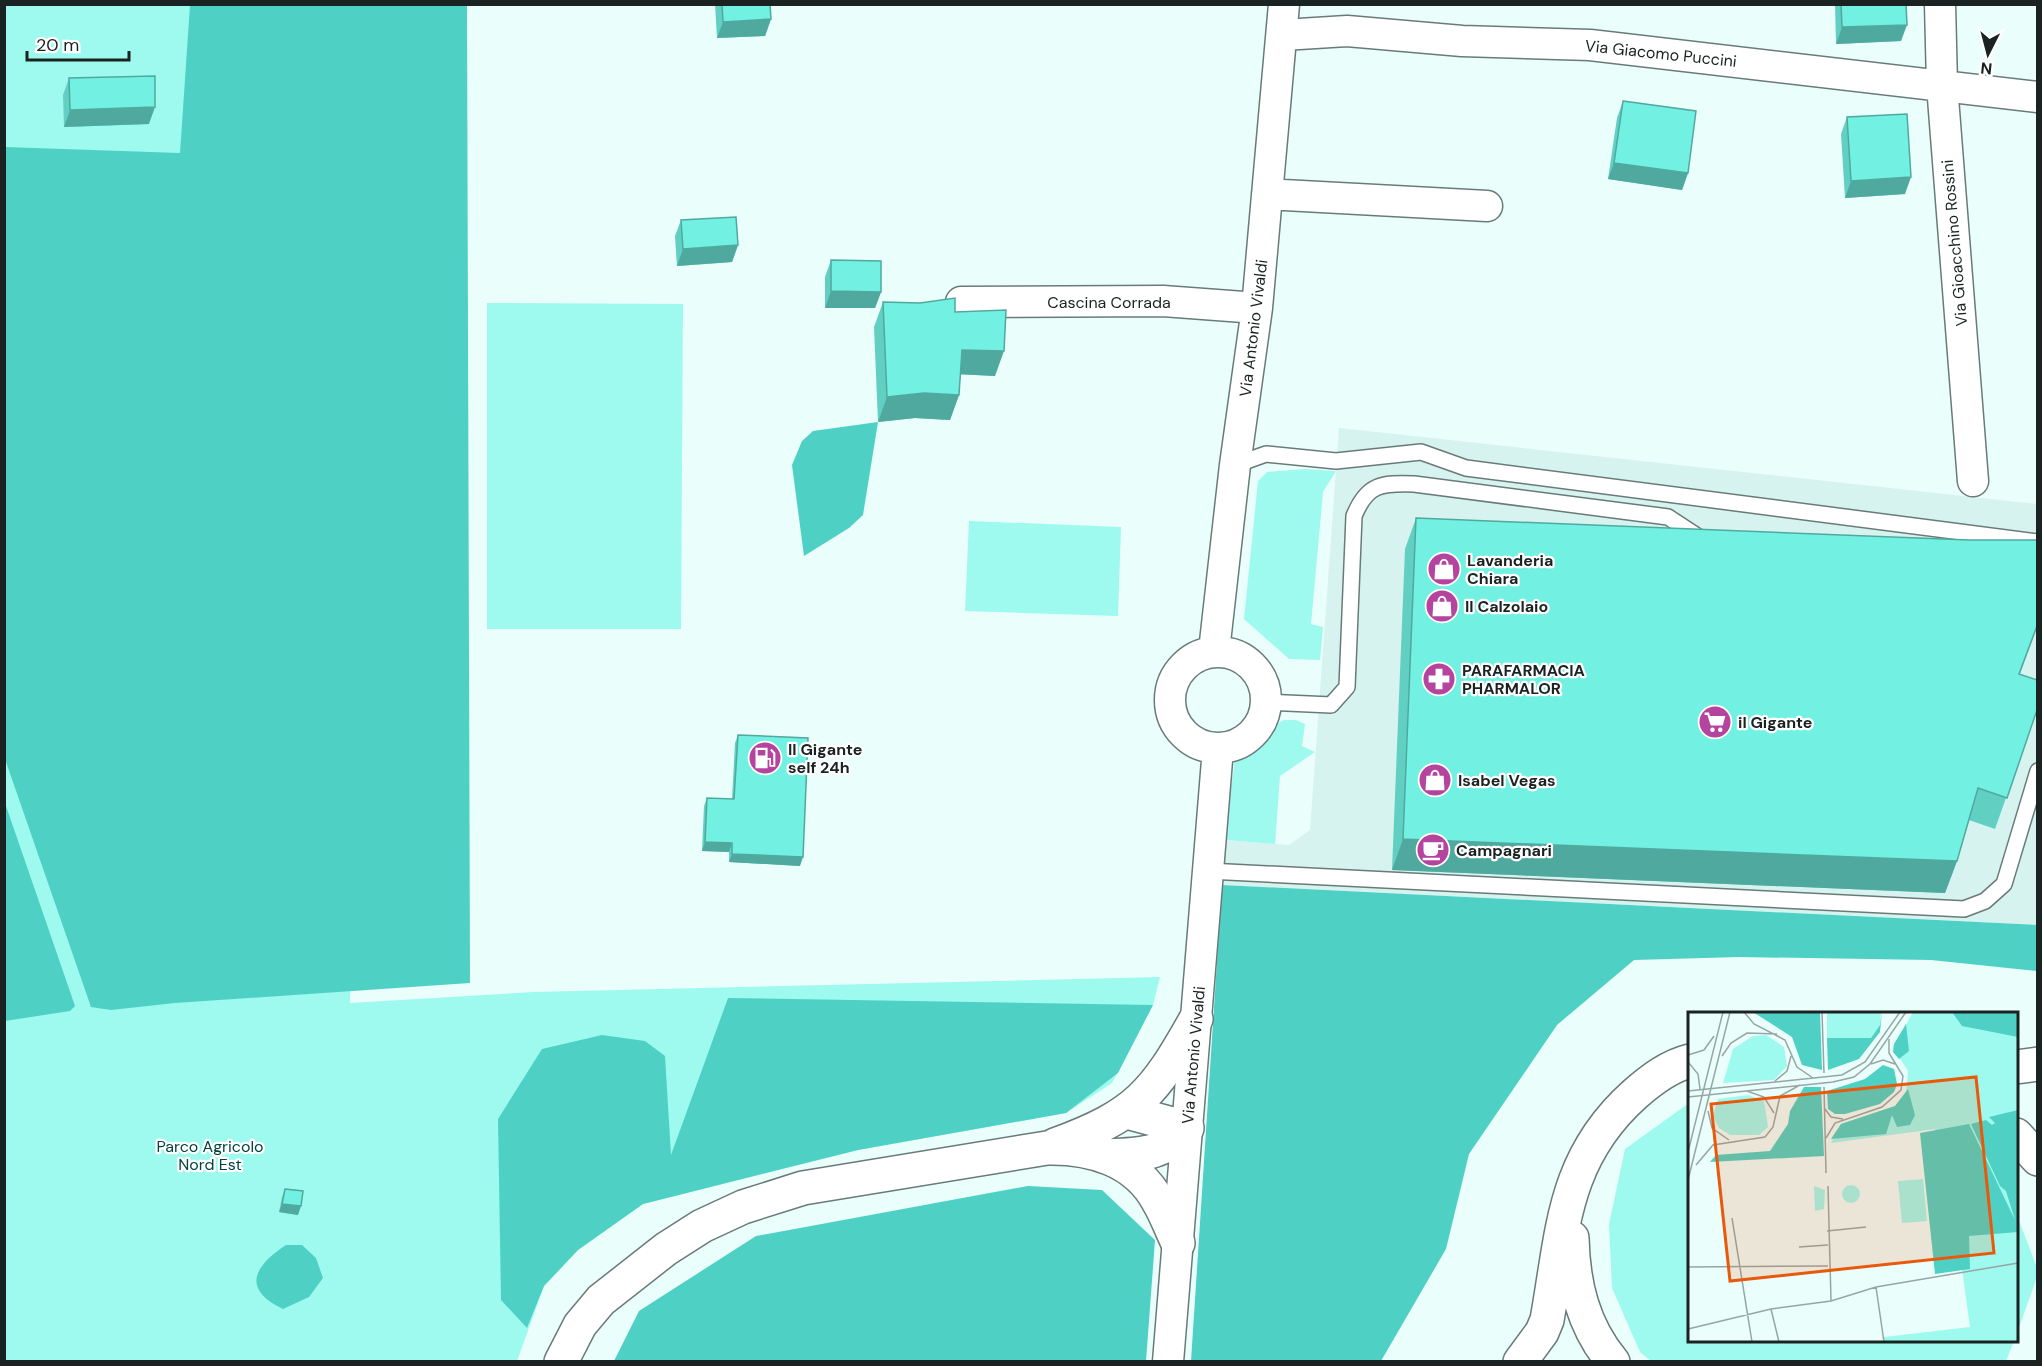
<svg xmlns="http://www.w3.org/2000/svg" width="2042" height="1366" viewBox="0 0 2042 1366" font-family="'DM Sans',sans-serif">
<rect width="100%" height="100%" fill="#eafefb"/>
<path fill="#d6f3ef" d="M 1339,428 L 2037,504 L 2037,925 L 1222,885 L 1226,840 L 1289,845 L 1310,830 Z"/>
<path fill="#9efaee" d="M 5,5 L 374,5 L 350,1003 L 533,992 L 1160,977 L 1153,1005 L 1112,1083 L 1066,1113 L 858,1150 L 643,1204 L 578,1250 L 544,1286 L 517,1361 L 5,1362 Z
M 487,303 L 683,304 L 681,629 L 487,629 Z
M 1306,469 L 1336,471 L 1323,492 L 1311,624 L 1323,627 L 1320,660 L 1289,659 L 1244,619 L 1258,481 L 1267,472 Z
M 969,521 L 1121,527 L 1118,616 L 965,611 Z
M 1284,720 L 1296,720 L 1305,724 L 1302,746 L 1315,752 L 1280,776 L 1275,844 L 1226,840 L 1220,828 L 1222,802 L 1229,802 L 1235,759 L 1263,742 L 1273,726 Z
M 1689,1103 L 1690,1340 L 2014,1341 L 2006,1361 L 1652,1362 L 1640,1352 L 1612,1288 L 1609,1224 L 1625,1149 Z
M 2016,1213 L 2038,1270 L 2037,1277 L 2017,1333 Z"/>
<path fill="#4ed1c4" d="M 190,5 L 467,5 L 470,983 L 175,1003 L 111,1010 L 91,1007 L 5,759 L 5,147 L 180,153 Z
M 878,422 L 863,515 L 849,528 L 804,556 L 792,465 L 802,441 L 813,431 Z
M 5,803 L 75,1006 L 70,1011 L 5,1021 Z
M 1222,885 L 2037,925 L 2037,971 L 1931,960 L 1739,957 L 1634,960 L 1557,1025 L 1469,1154 L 1446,1249 L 1381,1361 L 1191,1361 Z
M 728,998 L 1153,1005 L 1118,1073 L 1066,1113 L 858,1150 L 643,1204 L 578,1250 L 544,1286 L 527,1328 L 501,1300 L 498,1119 L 542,1049 L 602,1035 L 645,1041 L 665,1056 L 671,1155 Z
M 1028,1186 L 1102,1190 L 1155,1240 L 1146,1361 L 614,1361 L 639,1311 L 756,1236 Z
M 286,1245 L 302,1245 L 316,1258 L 323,1278 L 309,1297 L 283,1309 C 241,1289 254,1266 286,1245 Z"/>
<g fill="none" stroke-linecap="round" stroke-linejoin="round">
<defs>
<path id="service" d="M 1235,465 L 1266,454 L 1336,461 L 1421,452 L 1466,468 L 2038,542
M 1267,702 L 1331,705 L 1347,687 L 1354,516 C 1367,484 1381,483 1414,484 L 1668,517 L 1700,538
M 1208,871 L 1964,909 L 1985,901 L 2004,884 L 2038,771"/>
<path id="minor" d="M 1940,4 L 1942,85 L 1973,481
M 1283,35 L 1347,31 L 1462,41 L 1590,45 L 2038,97
M 1267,194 L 1487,206
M 961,302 L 1163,301 L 1257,308
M 1214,651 L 1235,465 L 1257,308 L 1284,4
M1170 700a48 48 0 1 1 96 0a48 48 0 1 1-96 0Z
M 1168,1362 L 1218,748"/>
<path id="secondary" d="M 1055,1145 C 1137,1115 1154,1094 1196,1019
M 1105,1156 C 1140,1154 1162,1156 1187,1128 L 1127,1112
M 561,1362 L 580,1325 L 601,1300 L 666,1249 L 702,1226 L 743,1207 L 803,1188 L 1047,1148 C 1091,1147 1136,1160 1158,1201 C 1166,1214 1171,1229 1178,1243"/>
<path id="motorway" d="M 2016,1067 L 2038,1064
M 2016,1135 L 2038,1159
M 1572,1238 C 1573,1284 1583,1326 1613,1362
M 1520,1362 L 1542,1332 L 1547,1320 C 1563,1232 1562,1159 1635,1094 C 1651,1080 1669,1066 1690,1061"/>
</defs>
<use href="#service" stroke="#697b78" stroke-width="18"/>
<use href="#minor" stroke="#697b78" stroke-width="33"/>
<use href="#secondary" stroke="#697b78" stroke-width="36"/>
<use href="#motorway" stroke="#697b78" stroke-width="36"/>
<use href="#service" stroke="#fff" stroke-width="15"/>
<use href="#minor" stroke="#fff" stroke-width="30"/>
<use href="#secondary" stroke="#fff" stroke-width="33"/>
<use href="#motorway" stroke="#fff" stroke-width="33"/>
</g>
<path fill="#62cfc3" d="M 715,4 L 770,4 L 771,19 L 765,36 L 717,38 Z
M 1835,4 L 1906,4 L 1901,41 L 1836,44 Z
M 69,78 L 149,124 L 64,127 L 63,95 Z
M 1623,101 L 1688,173 L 1682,190 L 1608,179 L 1617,118 Z
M 1847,117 L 1905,194 L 1845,198 L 1841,134 Z
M 681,220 L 738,245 L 732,262 L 677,266 L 675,236 Z
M 831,260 L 881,292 L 875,308 L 825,308 L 825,277 Z
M 883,302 L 955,312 L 995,376 L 960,374 L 959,395 L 950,420 L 915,418 L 878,422 L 874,327 Z
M 1416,518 L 2037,627 L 2020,674 L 2037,710 L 1995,829 L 1969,820 L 1957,861 L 1945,893 L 1392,870 L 1405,549 Z
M 738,735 L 800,866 L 729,862 L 729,852 L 702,851 L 704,806 L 707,798 L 732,799 L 735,743 Z
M 285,1189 L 298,1215 L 279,1212 L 282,1197 Z"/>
<path fill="#50a99f" d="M 1603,4 L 1631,4 L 1602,6 Z
M 771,19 L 765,36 L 717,38 L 723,22 Z
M 1907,25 L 1901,41 L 1836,44 L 1842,27 Z
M 155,107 L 149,124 L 64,127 L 70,110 Z
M 1614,163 L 1688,173 L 1682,190 L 1608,179 Z
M 1911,177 L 1905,194 L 1845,198 L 1851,181 Z
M 738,245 L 732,262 L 677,266 L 683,249 Z
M 831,291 L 881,292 L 875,308 L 825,308 Z
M 962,350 L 1004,351 L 995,376 L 953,374 Z
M 924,393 L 959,395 L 950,420 L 915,418 L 878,422 L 887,397 Z
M 1403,839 L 1957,861 L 1945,893 L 1392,870 Z
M 705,842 L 732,843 L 729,852 L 702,851 Z
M 732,854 L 803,857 L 800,866 L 729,862 Z
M 282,1204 L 301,1206 L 298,1215 L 279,1212 Z"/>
<path fill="#72f1e3" stroke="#50a99f" stroke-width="1.5" d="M 722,4 L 770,4 L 771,19 L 723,22 Z
M 1841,4 L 1906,4 L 1907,25 L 1842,27 Z
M 155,76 L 155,107 L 70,110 L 69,78 Z
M 1623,101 L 1696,111 L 1688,173 L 1614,163 Z
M 1907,114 L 1911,177 L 1851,181 L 1847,117 Z
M 736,217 L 738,245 L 683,249 L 681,220 Z
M 831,260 L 881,261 L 881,292 L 831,291 Z
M 955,298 L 955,312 L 1006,310 L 1004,351 L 962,350 L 959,395 L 924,393 L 887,397 L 883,302 L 920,303 Z
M 1416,518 L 1969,540 L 2037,540 L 2037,626 L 2019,674 L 2037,680 L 2037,710 L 2007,798 L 1978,788 L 1957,861 L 1403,839 Z
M 738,735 L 808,738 L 803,857 L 732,854 L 732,843 L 705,842 L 707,798 L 734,799 Z
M 285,1189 L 303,1191 L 301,1206 L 282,1204 Z"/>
<defs>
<symbol id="shop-disc" viewBox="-11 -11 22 22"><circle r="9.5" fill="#b5449f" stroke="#fff"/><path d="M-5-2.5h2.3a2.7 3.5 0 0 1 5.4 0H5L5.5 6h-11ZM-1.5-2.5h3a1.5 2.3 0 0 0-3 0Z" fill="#fff"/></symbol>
<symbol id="pharmacy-disc" viewBox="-11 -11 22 22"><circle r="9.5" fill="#b5449f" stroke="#fff"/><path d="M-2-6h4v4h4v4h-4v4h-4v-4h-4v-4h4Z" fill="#fff"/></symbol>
<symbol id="supermarket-disc" viewBox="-11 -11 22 22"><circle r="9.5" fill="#b5449f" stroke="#fff"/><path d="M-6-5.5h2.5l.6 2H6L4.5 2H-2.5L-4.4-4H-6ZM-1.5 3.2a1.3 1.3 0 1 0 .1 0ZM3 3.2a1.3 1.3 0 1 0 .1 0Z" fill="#fff"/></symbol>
<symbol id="fuel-disc" viewBox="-11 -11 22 22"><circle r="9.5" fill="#b5449f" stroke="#fff"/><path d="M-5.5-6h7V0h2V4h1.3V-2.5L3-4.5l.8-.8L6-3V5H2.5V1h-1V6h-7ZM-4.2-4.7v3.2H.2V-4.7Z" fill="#fff"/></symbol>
<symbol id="cafe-disc" viewBox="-11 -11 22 22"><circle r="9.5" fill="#b5449f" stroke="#fff"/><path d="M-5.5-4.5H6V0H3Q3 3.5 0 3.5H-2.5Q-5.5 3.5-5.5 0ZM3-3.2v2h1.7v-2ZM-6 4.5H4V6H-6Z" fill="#fff"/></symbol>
</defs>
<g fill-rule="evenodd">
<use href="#shop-disc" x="1425" y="550" width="38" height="38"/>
<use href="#shop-disc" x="1423" y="587" width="38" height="38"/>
<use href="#pharmacy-disc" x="1420" y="660" width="38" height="38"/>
<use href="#supermarket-disc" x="1696" y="703" width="38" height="38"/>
<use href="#fuel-disc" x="746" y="739" width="38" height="38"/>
<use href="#shop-disc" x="1416" y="761" width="38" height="38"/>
<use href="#cafe-disc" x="1414" y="831" width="38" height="38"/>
</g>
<g text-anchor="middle" stroke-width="4.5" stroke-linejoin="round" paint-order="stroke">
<g font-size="16" fill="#1b2322" stroke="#fff">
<text transform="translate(1661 53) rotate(6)" y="6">Via Giacomo Puccini</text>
<text transform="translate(1954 243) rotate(-95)" y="6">Via Gioacchino Rossini</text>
<text x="1109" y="308">Cascina Corrada</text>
<text transform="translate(1253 328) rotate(-83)" y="6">Via Antonio Vivaldi</text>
<text transform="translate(1193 1055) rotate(-85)" y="6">Via Antonio Vivaldi</text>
</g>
<g font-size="16" font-weight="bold" fill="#1b2322" stroke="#fff" text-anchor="start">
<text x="1467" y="566">Lavanderia<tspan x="1467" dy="18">Chiara</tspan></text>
<text x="1465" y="612">Il Calzolaio</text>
<text x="1462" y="676">PARAFARMACIA<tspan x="1462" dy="18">PHARMALOR</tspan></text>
<text x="1738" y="728">il Gigante</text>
<text x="788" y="755">Il Gigante<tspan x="788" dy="18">self 24h</tspan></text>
<text x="1458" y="786">Isabel Vegas</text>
<text x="1456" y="856">Campagnari</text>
</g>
<g font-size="16" fill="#04423d" stroke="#fff">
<text x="210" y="1152">Parco Agricolo<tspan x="210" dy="18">Nord Est</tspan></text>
</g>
</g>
<g transform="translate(1688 1012)">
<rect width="330" height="330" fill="#eafefb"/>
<path d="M 139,0 L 193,0 L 192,13 L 183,26 L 139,26 ZM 225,0 L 330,0 L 330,330 L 196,330 L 196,325 L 282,315 L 274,257 L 259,259 L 247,117 L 143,131 L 153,112 L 207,94 L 218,82 L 220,59 L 205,36 ZM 78,23 L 96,35 L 99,54 L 86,68 L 35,71 L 45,37 L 65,24 ZM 60,83 L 76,89 L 80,115 L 71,123 L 42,123 L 31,116 L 25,104 L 30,87 ZM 235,167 L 239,209 L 214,211 L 210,169 ZM154 182a9 9 0 1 1 18 0a9 9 0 1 1-18 0ZM 126,174 L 137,178 L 136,197 L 127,199 Z" fill="#9efaee"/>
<path d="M 65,0 L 132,0 L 134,58 L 114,53 L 104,25 ZM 194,0 L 192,20 L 171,47 L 140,58 L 139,26 L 183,26 L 192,13 ZM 264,0 L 330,0 L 330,25 L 274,14 ZM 218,12 L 221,39 L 211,47 L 205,40 L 206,32 ZM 195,53 L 206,57 L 209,72 L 206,80 L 192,92 L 157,102 L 147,102 L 140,97 L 139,79 L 177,67 ZM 116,75 L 133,75 L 136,144 L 22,150 L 28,143 L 82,139 L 100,112 L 102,99 ZM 220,77 L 227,103 L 222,113 L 209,115 L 204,103 L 198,122 L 143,127 L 153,112 L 207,94 ZM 330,98 L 330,220 L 281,224 L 282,257 L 247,262 L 232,121 L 281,112 L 327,208 L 318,179 L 312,174 L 283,112 L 298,108 L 304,113 L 307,111 L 301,105 Z" fill="#4ed1c4"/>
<path fill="none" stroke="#4ed1c4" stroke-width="3" d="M 274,0 L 330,17"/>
<path fill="none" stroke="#97a6a4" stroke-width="1.5" d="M 56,0 L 66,12 L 97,28 L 109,55 L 125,66M 134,0 L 136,61M 0,43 L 16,38 L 26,24M 34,44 L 43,31 L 59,21 L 89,22M 0,50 L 10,62 L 12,77M 183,52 L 195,48 L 207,52M 87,69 L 99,59 L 103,44M 136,75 L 138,161M 0,79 L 154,63 L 177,50 L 212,0M 59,79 L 76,85 L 86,101M 0,85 L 145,70 L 166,65 L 182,52 L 218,0M 137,97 L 143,105 L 155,107M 20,99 L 24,116 L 41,128M 138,126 L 147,111 L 194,95 L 213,78 L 215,64 L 201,41 L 201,27M 0,140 L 35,0M 8,153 L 25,133 L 77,125 L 85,115 L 92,84 L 112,73M 0,168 L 42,0M 140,174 L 143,289M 44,206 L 64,330M 139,219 L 178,215M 111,235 L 140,233M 0,255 L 140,254M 188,275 L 196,330M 83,297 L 91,330M 0,317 L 83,297 L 143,289 L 188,275 L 330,251"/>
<path fill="#e8590c" fill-opacity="0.15" stroke="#e8590c" stroke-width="3" d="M 288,65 L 306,241 L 42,269 L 23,92 Z"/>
<rect width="330" height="330" fill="none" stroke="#1b2322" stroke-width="3"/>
</g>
<rect width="2042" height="1366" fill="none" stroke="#1b2322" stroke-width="12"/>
<g transform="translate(1988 54) rotate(186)" stroke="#ffffff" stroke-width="4.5" paint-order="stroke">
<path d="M0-4.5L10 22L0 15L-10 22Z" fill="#1b2322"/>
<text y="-9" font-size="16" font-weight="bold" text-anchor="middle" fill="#1b2322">N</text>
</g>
<path d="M27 51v9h102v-9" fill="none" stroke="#1b2322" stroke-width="3"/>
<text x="36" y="51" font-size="18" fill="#1b2322" stroke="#ffffff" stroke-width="4.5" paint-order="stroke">20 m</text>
</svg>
